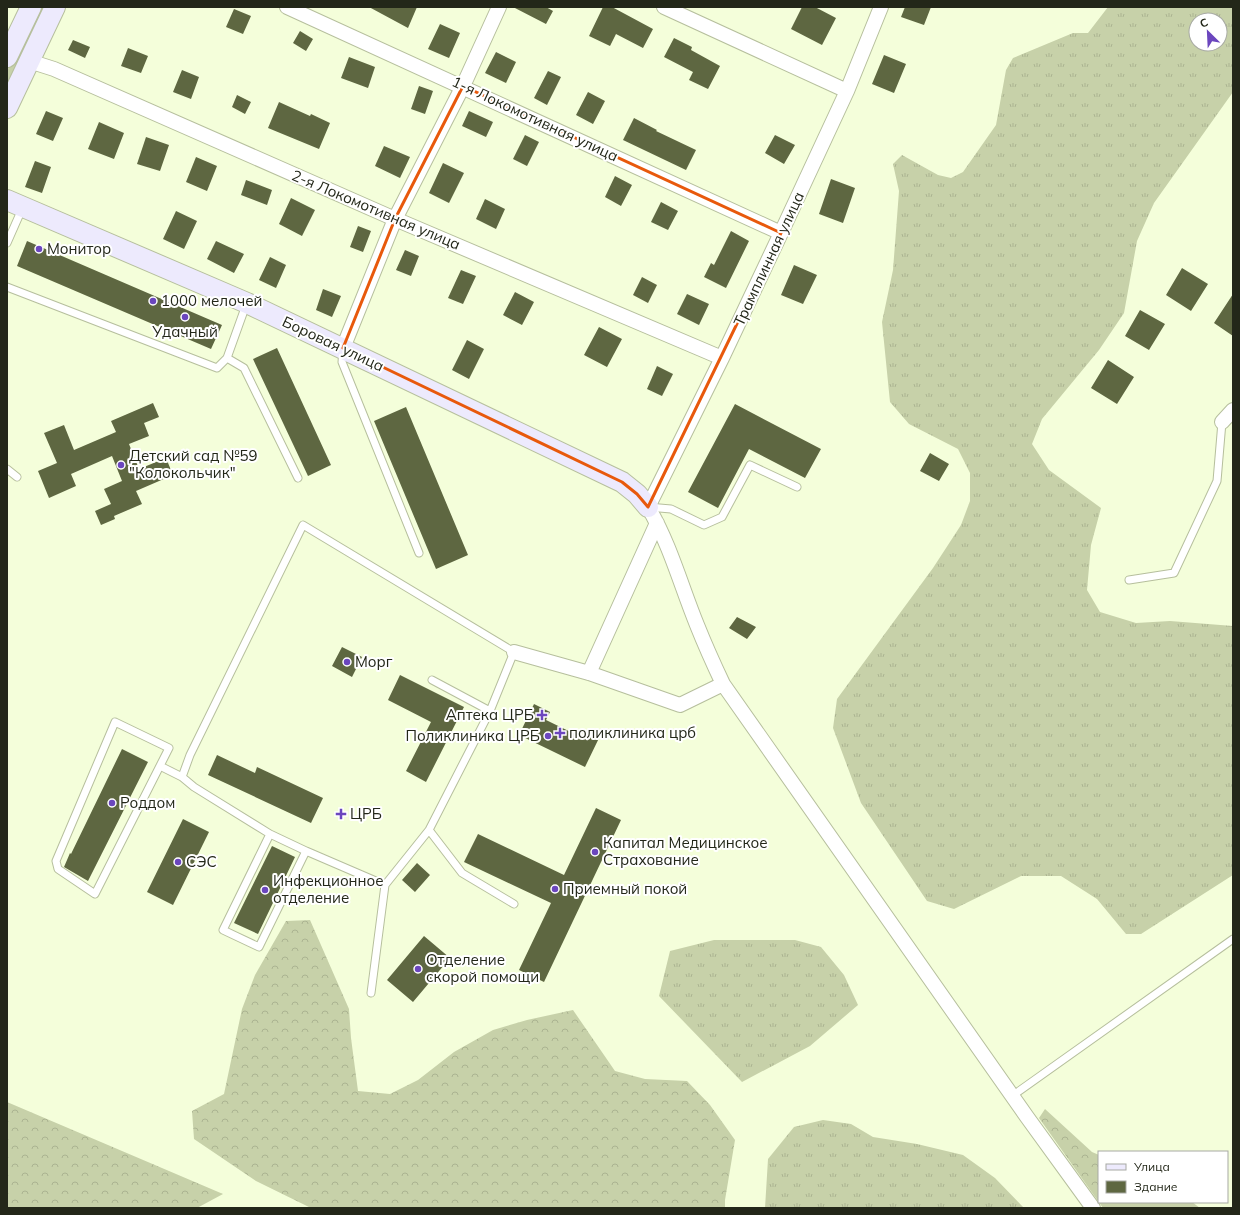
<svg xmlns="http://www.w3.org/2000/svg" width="1240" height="1215" viewBox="0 0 1240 1215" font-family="Mulish,sans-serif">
<defs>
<pattern id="grass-tufts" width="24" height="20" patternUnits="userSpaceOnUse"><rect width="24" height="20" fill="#c7d1a9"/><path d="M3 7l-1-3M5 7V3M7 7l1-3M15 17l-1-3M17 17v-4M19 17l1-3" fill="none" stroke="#abb391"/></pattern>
<pattern id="forest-crowns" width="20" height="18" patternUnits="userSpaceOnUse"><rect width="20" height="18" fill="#c7d1a9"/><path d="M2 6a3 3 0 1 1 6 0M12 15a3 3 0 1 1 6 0" fill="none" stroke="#abb391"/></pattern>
</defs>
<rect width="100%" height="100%" fill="#f4feda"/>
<path fill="url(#grass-tufts)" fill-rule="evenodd" d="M 37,7 L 48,7 L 7,94 L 7,71 Z
M 1108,7 L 1233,7 L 1233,92 L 1154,203 L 1137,241 L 1124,313 L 1099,350 L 1042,419 L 1032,444 L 1049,470 L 1101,508 L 1091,545 L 1087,590 L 1100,612 L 1136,623 L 1170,621 L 1233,626 L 1233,875 L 1141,934 L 1126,934 L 1097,899 L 1061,876 L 1021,876 L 954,909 L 927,901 L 861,803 L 833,728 L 837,699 L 933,568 L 961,525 L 970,501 L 970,473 L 958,449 L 909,424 L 890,402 L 882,322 L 893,270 L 899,191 L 893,164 L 902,155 L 938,175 L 951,178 L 963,172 L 996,125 L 1006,70 L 1013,58 L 1073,33 L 1088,33 ZM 1196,20 L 1220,20 L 1220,44 L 1196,44 Z
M 714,940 L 795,940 L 821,947 L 844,975 L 858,1005 L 810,1046 L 742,1082 L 659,996 L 670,951 Z
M 823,1120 L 851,1124 L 873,1137 L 917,1144 L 963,1155 L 995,1178 L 1024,1208 L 765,1208 L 768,1159 L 794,1127 Z"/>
<path fill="url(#forest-crowns)" d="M 310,920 L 349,1009 L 351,1038 L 358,1091 L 390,1094 L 418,1080 L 454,1052 L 493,1030 L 527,1020 L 573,1010 L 615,1071 L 645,1079 L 687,1081 L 710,1105 L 735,1140 L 725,1200 L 725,1208 L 311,1208 L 256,1181 L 194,1139 L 192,1111 L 224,1094 L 242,1009 L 255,975 L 286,921 Z
M 7,1102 L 223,1194 L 197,1208 L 7,1208 Z
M 1045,1109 L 1092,1152 L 1099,1155 L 1099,1202 L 1192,1202 L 1200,1208 L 1103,1208 L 1039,1118 Z"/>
<path fill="#5e6741" d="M 369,7 L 417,7 L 408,28 Z
M 513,7 L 546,7 L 553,11 L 546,24 Z
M 603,7 L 612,7 L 653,29 L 643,48 L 616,34 L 610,46 L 589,36 Z
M 802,7 L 815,7 L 836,18 L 822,45 L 791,29 Z
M 905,7 L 931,7 L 924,25 L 901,17 Z
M 234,9 L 251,16 L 243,34 L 226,27 Z
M 440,24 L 460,33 L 449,58 L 428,49 Z
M 300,31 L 313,39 L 306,51 L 293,43 Z
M 674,38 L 692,47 L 691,50 L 720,66 L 708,89 L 689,80 L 693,72 L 664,57 Z
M 73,40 L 90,47 L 85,58 L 68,50 Z
M 128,48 L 148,56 L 141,73 L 121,66 Z
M 496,52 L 516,62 L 506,83 L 485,73 Z
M 884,55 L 906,64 L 894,93 L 872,84 Z
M 349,57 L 375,67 L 368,88 L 341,78 Z
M 182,70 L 199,77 L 191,99 L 173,92 Z
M 548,71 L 561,77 L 547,105 L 534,98 Z
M 419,86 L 433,91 L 425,114 L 411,109 Z
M 588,92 L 605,101 L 593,124 L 576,115 Z
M 237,95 L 251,102 L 245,114 L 232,107 Z
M 279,102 L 310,116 L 311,114 L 330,123 L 319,149 L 268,128 Z
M 46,111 L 63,118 L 53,141 L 36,134 Z
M 469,111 L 493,122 L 486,137 L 462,126 Z
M 634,118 L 657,130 L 656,131 L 696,150 L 686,170 L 623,140 Z
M 99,122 L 124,133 L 114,159 L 88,149 Z
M 525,135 L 539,142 L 527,166 L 513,159 Z
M 775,135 L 795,145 L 784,164 L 765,153 Z
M 146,137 L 169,145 L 160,171 L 137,164 Z
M 384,146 L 410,157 L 400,178 L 375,166 Z
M 196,157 L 217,166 L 207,191 L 186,182 Z
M 35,161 L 51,167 L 42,193 L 25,187 Z
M 443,163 L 464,173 L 449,203 L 429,193 Z
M 615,176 L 632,185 L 621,206 L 605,197 Z
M 831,179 L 855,188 L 843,223 L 819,214 Z
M 246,180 L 272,190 L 267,205 L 241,195 Z
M 291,198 L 315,210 L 302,236 L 279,224 Z
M 485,199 L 505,209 L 496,229 L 476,219 Z
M 661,202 L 678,211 L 668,230 L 651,222 Z
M 176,211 L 197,221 L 184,249 L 163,239 Z
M 358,226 L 371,231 L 363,252 L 350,247 Z
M 731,231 L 749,241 L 726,288 L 704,277 L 711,263 L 714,265 Z
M 27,241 L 222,325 L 211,349 L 17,266 Z
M 216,241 L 244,254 L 234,273 L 207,259 Z
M 405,250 L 419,256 L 411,276 L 396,270 Z
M 270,257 L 286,265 L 276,288 L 259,280 Z
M 794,265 L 817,275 L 803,304 L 781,295 Z
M 1182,268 L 1208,284 L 1191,311 L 1166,295 Z
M 461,270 L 476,276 L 463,304 L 448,298 Z
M 642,277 L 657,285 L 648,303 L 633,295 Z
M 323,289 L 341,296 L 332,317 L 316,310 Z
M 515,292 L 534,302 L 522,325 L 503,315 Z
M 687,294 L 709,304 L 699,325 L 677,314 Z
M 1233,294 L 1233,336 L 1214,323 Z
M 1140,310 L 1165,324 L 1149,350 L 1125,336 Z
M 599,327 L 622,339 L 607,367 L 584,355 Z
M 467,340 L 484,349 L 469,379 L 452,370 Z
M 277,348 L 331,465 L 308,476 L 253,359 Z
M 1108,360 L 1134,377 L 1117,404 L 1091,388 Z
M 657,366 L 673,374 L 662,396 L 647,389 Z
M 153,403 L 159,417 L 144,423 L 149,436 L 129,444 L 139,469 L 166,458 L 173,475 L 136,491 L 142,504 L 114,516 L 115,519 L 101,525 L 95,511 L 111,504 L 104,489 L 122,481 L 112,456 L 71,474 L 76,486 L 49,498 L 38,471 L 57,463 L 44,433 L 64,425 L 74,450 L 116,432 L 111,421 Z
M 735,404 L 821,449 L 805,478 L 749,449 L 718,508 L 688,492 Z
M 406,407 L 468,555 L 436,569 L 374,421 Z
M 930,453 L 949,464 L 939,481 L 920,471 Z
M 737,617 L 756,627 L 747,639 L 729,628 Z
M 342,647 L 362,657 L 352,677 L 332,666 Z
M 400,675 L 464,707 L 426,782 L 406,771 L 431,722 L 388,700 Z
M 534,704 L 550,712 L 546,720 L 583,738 L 587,730 L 600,736 L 585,767 L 519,735 Z
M 122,749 L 148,762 L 88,881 L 64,867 L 70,853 L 71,854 Z
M 217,755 L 255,773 L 257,767 L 323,798 L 311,823 L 208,775 Z
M 596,808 L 621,820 L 544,982 L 519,970 L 551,903 L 464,862 L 478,834 L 564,875 Z
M 183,819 L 209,832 L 173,905 L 147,892 Z
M 272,846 L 295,857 L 258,934 L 234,923 Z
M 417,863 L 430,875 L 415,892 L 402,880 Z
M 424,936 L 450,958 L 413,1002 L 387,980 Z"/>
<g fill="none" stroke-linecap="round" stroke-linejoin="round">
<defs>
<path id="lane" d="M 7,243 L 22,209
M 7,287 L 217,368 L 227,358 L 246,305
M 343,350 L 342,362 L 419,553
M 227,358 L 244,368 L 298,478
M 7,469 L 17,477
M 648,507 L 671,509 L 704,525 L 722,517 L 750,465 L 797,487
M 1129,580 L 1174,573 L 1217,481 L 1222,422
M 432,680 L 490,711
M 115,722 L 169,748 L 95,894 L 58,869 L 56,861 Z
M 160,766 L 182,777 L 194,787 L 270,834 L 306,851 L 385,885 L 429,830 L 490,711 L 514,652 L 303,525 L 190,755 L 182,777
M 429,830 L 462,873 L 514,904
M 270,834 L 223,930 L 259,947 L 306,851
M 371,993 L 385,885
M 1012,1096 L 1233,939"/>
<path id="street" d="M 287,7 L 781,233
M 664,7 L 847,91
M 881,7 L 847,91 L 781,233 L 722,358 L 648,507 C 670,544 681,586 697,625 C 705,645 714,665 723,684 L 1027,1117 L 1093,1208
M 29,61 L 54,69 L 395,219 L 722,358
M 343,348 L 395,219 L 463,86 L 499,7
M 1222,422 L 1233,410
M 514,652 L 589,673 L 680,705 L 723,684
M 589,673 L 657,523"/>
<path id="secondary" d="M 7,57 L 31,7
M 7,108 L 55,7
M 7,200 L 247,303 L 622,482 L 637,494 L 648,507"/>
</defs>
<use href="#lane" stroke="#b6bf9d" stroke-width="9"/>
<use href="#street" stroke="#b6bf9d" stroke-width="16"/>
<use href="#secondary" stroke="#b6bf9d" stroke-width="22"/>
<use href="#lane" stroke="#fff" stroke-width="7"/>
<use href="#street" stroke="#fff" stroke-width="14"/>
<use href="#secondary" stroke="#edeafd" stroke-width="20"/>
</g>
<path fill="none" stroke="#e8590c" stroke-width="3" stroke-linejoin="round" d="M 463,86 L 781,233 L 648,507 L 637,494 L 622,482 L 343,348 L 395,219 Z"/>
<g fill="#6b46be" stroke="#fff" stroke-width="1.5">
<circle cx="39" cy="249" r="4"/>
<circle cx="153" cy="301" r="4"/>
<circle cx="185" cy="317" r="4"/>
<circle cx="121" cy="465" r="4"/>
<circle cx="347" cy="662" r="4"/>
<path d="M540 709h4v4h4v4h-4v4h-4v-4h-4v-4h4z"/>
<path d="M558 727h4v4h4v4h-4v4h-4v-4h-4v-4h4z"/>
<circle cx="548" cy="736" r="4"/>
<circle cx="112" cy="803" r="4"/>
<path d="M339 808h4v4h4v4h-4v4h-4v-4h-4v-4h4z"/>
<circle cx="595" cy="852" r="4"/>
<circle cx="178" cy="862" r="4"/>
<circle cx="555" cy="889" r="4"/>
<circle cx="265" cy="890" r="4"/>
<circle cx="418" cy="969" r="4"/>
</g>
<g text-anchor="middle" stroke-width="4" stroke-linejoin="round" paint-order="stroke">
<g font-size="15" fill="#232719" stroke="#fff">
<text transform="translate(535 119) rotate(25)" y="5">1-я Локомотивная улица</text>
<text transform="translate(376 210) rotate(23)" y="5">2-я Локомотивная улица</text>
<text transform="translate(769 259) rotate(-65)" y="5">Трамплинная улица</text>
<text transform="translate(333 344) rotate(25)" y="5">Боровая улица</text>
</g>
<g font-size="15" fill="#232719" stroke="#fff" text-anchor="start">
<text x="47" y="254">Монитор</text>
<text x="161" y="306">1000 мелочей</text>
<text x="185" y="337" text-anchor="middle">Удачный</text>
<text x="129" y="461">Детский сад №59<tspan x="129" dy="17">"Колокольчик"</tspan></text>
<text x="355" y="667">Морг</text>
<text x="534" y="720" text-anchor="end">Аптека ЦРБ</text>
<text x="569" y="738">поликлиника црб</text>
<text x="540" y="741" text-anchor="end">Поликлиника ЦРБ</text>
<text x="120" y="808">Роддом</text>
<text x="350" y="819">ЦРБ</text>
<text x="603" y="848">Капитал Медицинское<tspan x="603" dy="17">Страхование</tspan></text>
<text x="186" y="867">СЭС</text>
<text x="273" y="886">Инфекционное<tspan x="273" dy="17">отделение</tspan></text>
<text x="563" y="894">Приемный покой</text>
<text x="426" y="965">Отделение<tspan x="426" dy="17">скорой помощи</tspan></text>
</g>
</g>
<rect width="1240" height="1215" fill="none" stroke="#232719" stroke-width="16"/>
<rect x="1098" y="1151" width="130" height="52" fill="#ffffff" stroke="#a7a9a3"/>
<rect x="1106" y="1164" width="20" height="6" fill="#edeafd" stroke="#a7a9a3"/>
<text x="1134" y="1171" font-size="12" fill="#232719">Улица</text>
<rect x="1106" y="1181" width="20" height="12" fill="#5e6741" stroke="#a7a9a3"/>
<text x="1134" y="1191" font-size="12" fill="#232719">Здание</text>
<g transform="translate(1208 32) rotate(336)"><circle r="19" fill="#ffffff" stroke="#a7a9a3"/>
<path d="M0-3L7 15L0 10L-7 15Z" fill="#6b46be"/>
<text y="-6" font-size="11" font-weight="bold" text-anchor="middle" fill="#232719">С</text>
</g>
</svg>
